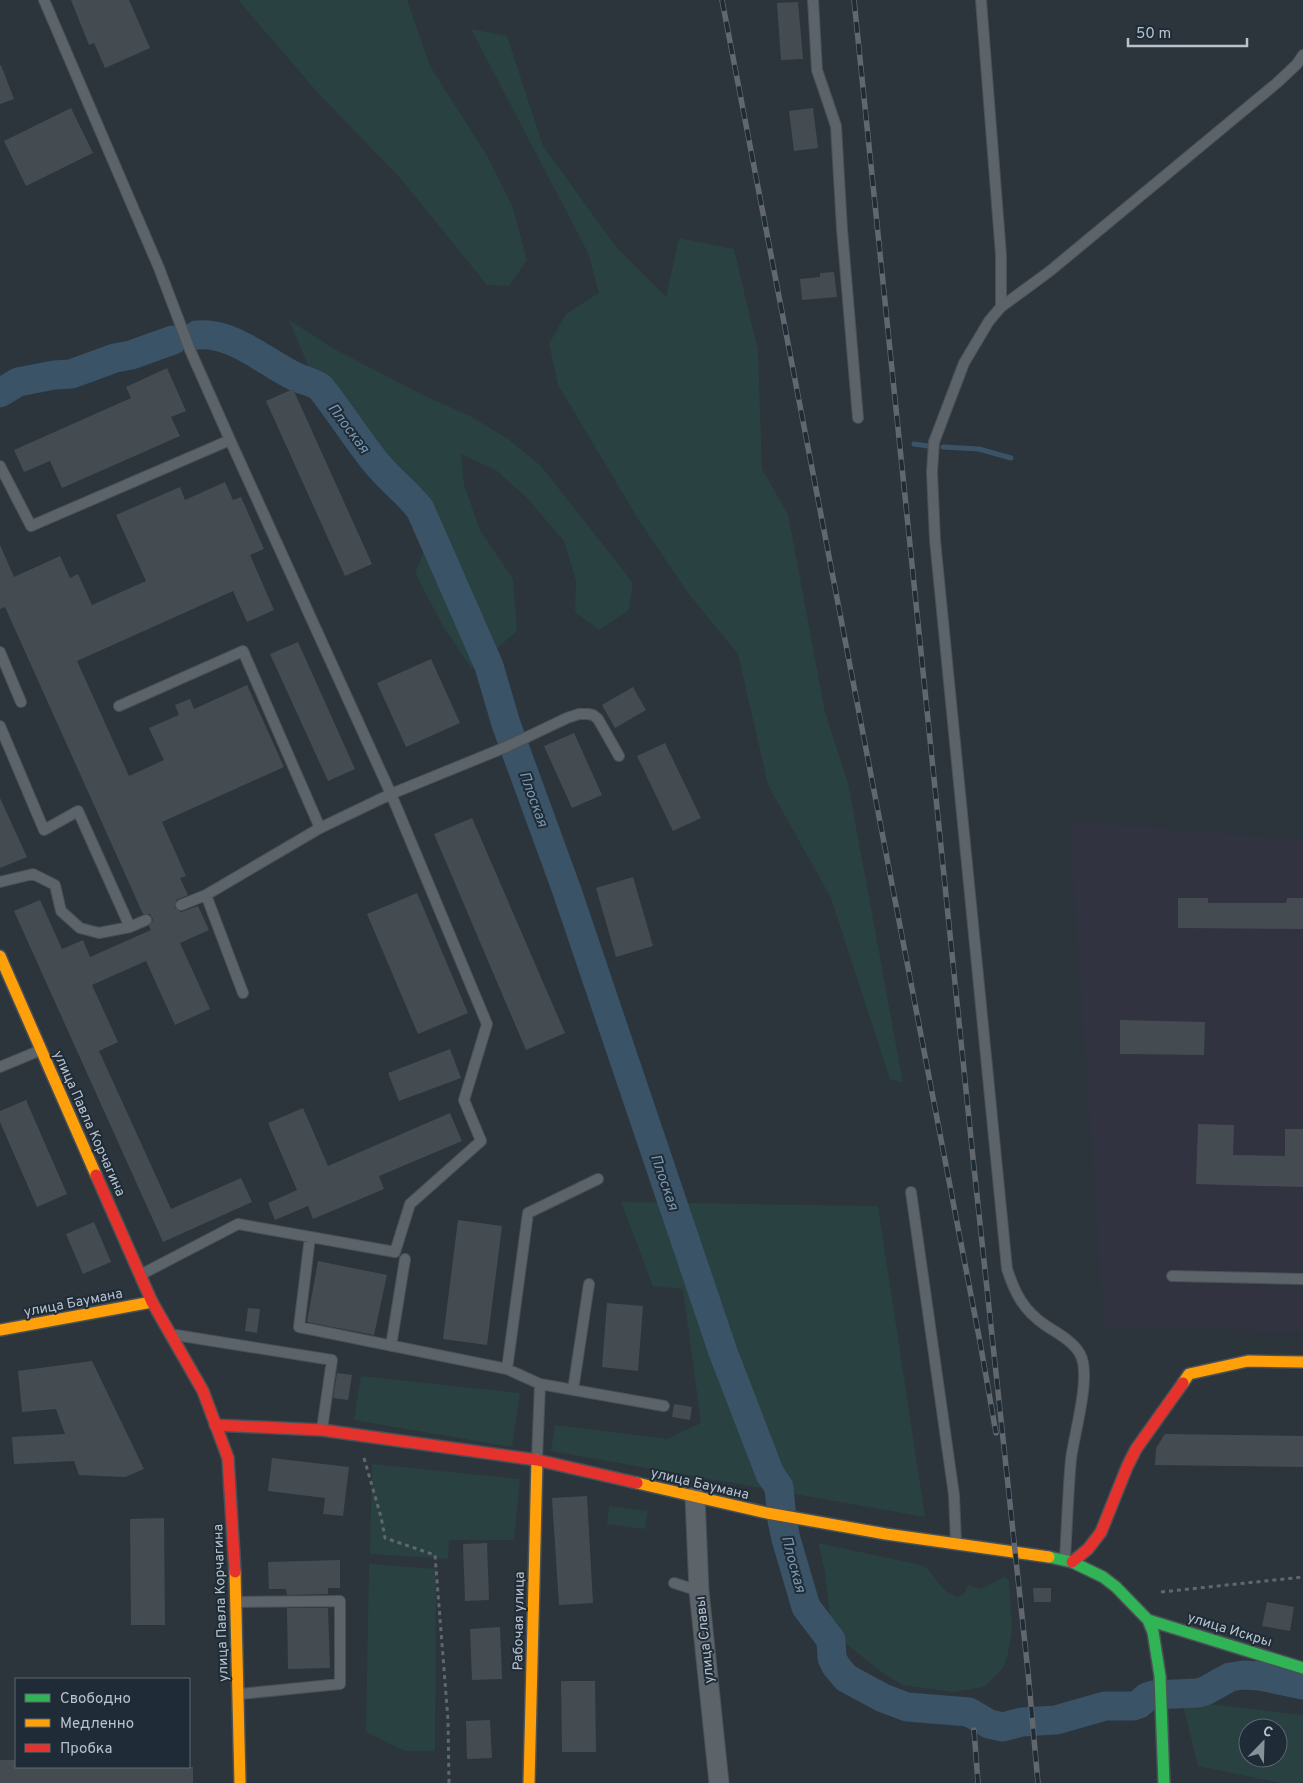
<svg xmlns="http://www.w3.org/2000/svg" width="1303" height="1783" viewBox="0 0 1303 1783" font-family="Overpass,sans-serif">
<rect width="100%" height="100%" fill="#2c353c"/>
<path fill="#313341" d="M 1069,821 L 1303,840 L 1303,1332 L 1104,1327 Z"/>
<path fill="#294141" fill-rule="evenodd" d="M 238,0 L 407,0 L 430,66 L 489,159 L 513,208 L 527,260 L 509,286 L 487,285 L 401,179 L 318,93 Z
M 471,29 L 507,36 L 543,146 L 617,248 L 666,297 L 679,238 L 734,249 L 758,351 L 762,469 L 788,514 L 825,712 L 848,783 L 903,1083 L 890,1079 L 831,898 L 768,785 L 738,654 L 688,593 L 640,522 L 558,385 L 549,344 L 566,314 L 599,293 L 588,253 Z
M 289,320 L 336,350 L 423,395 L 472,417 L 508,439 L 541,466 L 633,583 L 629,610 L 599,630 L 575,612 L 576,581 L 564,541 L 527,498 L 497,471 L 461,454 L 464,485 L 480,530 L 513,579 L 517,631 L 472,669 L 444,628 L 415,573 L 425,549 L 413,512 L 379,479 L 328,413 Z
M 621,1202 L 878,1206 L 925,1517 L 551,1451 L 555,1425 L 667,1439 L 701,1423 L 683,1289 L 653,1286 Z
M 361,1376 L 520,1393 L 512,1447 L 354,1420 Z
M 372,1464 L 520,1479 L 514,1540 L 449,1540 L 448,1559 L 370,1554 Z
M 609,1506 L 648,1511 L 645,1529 L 607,1524 Z
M 818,1543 L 925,1566 C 937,1578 940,1591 957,1597 L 964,1594 L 968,1585 L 981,1589 L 1004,1577 L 1009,1580 L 1012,1632 L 1008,1653 L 1004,1667 L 984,1687 L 953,1692 L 902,1685 L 883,1673 L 865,1659 L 847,1644 L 837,1633 L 830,1618 L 825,1572 Z
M 369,1564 L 436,1569 L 435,1751 L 405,1751 L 366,1732 Z
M 1182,1701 L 1303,1715 L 1303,1783 L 1280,1783 L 1198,1766 ZM 1248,1728 L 1278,1728 L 1278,1758 L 1248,1758 Z"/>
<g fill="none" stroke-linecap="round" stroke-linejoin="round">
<path stroke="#3a5367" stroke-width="5" d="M 914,444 L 928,446
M 943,447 L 979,449 L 1011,458"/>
<path stroke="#3a5367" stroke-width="29" d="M 197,335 C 232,331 266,363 296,377 C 305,381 314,382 321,388 C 339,411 355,436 373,459 C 387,478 406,491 420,509 L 489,666 L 506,724 L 567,891 L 723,1352 L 770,1474 L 779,1487 L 782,1520 L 786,1539 L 806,1607 L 831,1640 L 832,1658 L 836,1666 L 846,1678 L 883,1698 L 907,1707 L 969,1712 L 989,1724 L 1003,1727 L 1022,1722 L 1056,1720 L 1105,1706 L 1133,1706 L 1139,1704 L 1147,1697 L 1153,1695 L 1198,1693 L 1205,1691 L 1230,1677 L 1243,1675 L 1260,1676 L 1303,1685
M 0,393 L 18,382 L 54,375 L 71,374 L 115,358 L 131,355 L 173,340"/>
</g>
<path fill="#454c51" d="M 71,0 L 129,0 L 150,48 L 105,68 L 94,43 L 89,45 Z
M 798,2 L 803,59 L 781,60 L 777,3 Z
M 1,65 L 14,99 L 0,104 L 0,66 Z
M 71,108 L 93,153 L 26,186 L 4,141 Z
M 813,108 L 818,148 L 794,151 L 789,111 Z
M 834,272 L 837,297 L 802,300 L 800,279 L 820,277 L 820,273 Z
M 167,368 L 186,411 L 171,417 L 180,436 L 62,488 L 50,461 L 24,472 L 14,450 L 131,398 L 126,387 Z
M 293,389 L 372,564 L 345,576 L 266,401 Z
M 225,482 L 233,500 L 241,497 L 264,549 L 250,555 L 274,610 L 247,622 L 233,591 L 77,661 L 129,776 L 164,760 L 149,728 L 179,715 L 175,705 L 190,699 L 194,709 L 247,685 L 284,767 L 162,822 L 186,876 L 180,878 L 188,895 L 176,900 L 175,908 L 181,912 L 198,906 L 209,930 L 180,943 L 210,1009 L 175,1025 L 146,961 L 92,985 L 118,1042 L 99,1051 L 171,1209 L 241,1178 L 252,1202 L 163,1242 L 14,911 L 40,900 L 62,949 L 83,940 L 90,957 L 151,930 L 149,926 L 153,920 L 150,914 L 143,914 L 5,607 L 0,609 L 0,545 L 14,577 L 60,556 L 70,578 L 78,574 L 92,605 L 146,581 L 116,515 L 180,487 L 185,500 Z
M 298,642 L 355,769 L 328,781 L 270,654 Z
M 431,659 L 460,723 L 406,747 L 377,683 Z
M 633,687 L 646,710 L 615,728 L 602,705 Z
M 574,733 L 602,795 L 572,808 L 544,746 Z
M 665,743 L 701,818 L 673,831 L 637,756 Z
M 0,798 L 27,857 L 0,868 Z
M 472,818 L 565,1033 L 526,1050 L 434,834 Z
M 633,877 L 653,946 L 616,957 L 596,888 Z
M 417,893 L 468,1013 L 418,1034 L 367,914 Z
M 1178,898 L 1208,898 L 1208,903 L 1286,903 L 1287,898 L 1303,898 L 1303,929 L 1178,928 Z
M 1120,1020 L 1205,1022 L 1204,1055 L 1120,1054 Z
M 450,1049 L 461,1078 L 399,1101 L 388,1073 Z
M 26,1100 L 67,1194 L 37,1207 L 0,1122 L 0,1111 Z
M 303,1108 L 328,1166 L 450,1113 L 462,1141 L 379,1176 L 384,1189 L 313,1219 L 308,1206 L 275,1220 L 268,1203 L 297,1190 L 268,1123 Z
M 1198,1124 L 1234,1125 L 1233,1155 L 1285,1156 L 1285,1129 L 1303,1129 L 1303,1187 L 1196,1184 Z
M 458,1220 L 502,1226 L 487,1345 L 443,1339 Z
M 94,1222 L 111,1262 L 83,1274 L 66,1234 Z
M 318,1261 L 387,1275 L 374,1335 L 307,1322 Z
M 607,1303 L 643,1306 L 638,1371 L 602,1367 Z
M 248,1308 L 260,1309 L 257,1333 L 245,1331 Z
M 92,1361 L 144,1469 L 125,1477 L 79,1475 L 74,1461 L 14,1464 L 12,1437 L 65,1434 L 56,1409 L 22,1412 L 18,1371 Z
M 337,1373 L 352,1375 L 348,1400 L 333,1398 Z
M 674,1404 L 692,1407 L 690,1420 L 672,1417 Z
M 1165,1434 L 1303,1436 L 1303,1467 L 1155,1465 L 1156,1448 Z
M 272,1458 L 349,1467 L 343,1516 L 323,1514 L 325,1498 L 268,1491 Z
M 587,1496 L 593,1603 L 559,1605 L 552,1498 Z
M 164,1518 L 165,1625 L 131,1625 L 130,1519 Z
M 487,1543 L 489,1600 L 465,1601 L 463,1544 Z
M 340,1560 L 340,1588 L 328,1588 L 328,1594 L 287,1595 L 286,1589 L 269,1589 L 268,1562 Z
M 1033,1588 L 1051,1588 L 1051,1602 L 1034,1602 Z
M 1267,1602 L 1294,1607 L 1290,1631 L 1262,1626 Z
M 287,1608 L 328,1608 L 330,1668 L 288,1669 Z
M 500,1627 L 502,1679 L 472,1680 L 470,1629 Z
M 561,1681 L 595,1681 L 596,1752 L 562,1752 Z
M 490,1720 L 492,1758 L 467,1759 L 466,1721 Z
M 0,1760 L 16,1760 L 16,1767 L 193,1767 L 193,1783 L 0,1783 Z"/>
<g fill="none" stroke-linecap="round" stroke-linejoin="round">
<defs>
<path id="lane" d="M 44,0 L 159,268 L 190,350 L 230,440 L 391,794 L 506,747 L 567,718 L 579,714 L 588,714 L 593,715 L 598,719 L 619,756
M 813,0 L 817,70 L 836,126 L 842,229 L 858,418
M 981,0 L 1001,255 L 1001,307
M 0,466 L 31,526 L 230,440
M 0,652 L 21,702
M 119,706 L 243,651 L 320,828
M 0,726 L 44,830 L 78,811 L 130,927 L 99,933 L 80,928 L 61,911 L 55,885 L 33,874 L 0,882
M 181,905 L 206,895
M 130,927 L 146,920
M 0,1067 L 41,1050
M 911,1192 L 954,1495 L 956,1543
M 310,1237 L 299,1327 L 507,1369 L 540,1384 L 537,1459
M 142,1274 L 238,1224 L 395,1252 L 410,1204 L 481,1141 L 464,1100 L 487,1024 L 391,794 L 320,828 L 206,895 L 243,993
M 1172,1276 L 1303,1279
M 176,1335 L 332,1360 L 322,1429
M 391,1346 L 405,1259
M 507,1369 L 528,1213 L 598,1179
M 540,1384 L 664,1406
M 573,1390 L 589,1284
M 1065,1559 C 1067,1526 1068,1492 1071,1459 C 1074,1434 1092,1375 1080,1354 C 1073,1341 1057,1333 1045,1325 C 1023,1310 1015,1293 1007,1269 L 935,540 L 932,472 L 934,442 L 964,363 L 989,321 L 1001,307 L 1050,271 L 1278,82 L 1297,64 L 1303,55
M 674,1583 L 699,1591
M 238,1602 L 340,1601 L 340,1684 L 240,1694"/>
<path id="street" d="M 695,1497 L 699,1591 L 719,1783"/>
<path id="fast" d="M 1049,1557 L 1072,1562 L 1103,1577 L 1116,1587 L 1148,1620 L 1153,1632 L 1160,1676 L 1164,1783
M 1148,1620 L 1303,1668"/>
<path id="slow" d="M 0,956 L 96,1175
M 0,1330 L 152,1302
M 1183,1383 L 1189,1374 L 1248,1361 L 1303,1362
M 637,1483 L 767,1513 L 886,1534 L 1049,1557
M 235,1572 L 240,1783
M 529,1783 L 537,1460"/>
<path id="jam" d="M 96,1175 L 152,1302 L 203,1391 L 228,1458 L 235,1572
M 215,1425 L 322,1430 L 537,1460 L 637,1483
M 1072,1562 L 1088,1549 L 1101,1532 L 1127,1467 L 1136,1449 L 1183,1383"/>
</defs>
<use href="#lane" stroke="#4a5156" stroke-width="12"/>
<use href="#street" stroke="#4a5156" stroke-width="21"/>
<use href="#fast" stroke="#4a5156" stroke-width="14"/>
<use href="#slow" stroke="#4a5156" stroke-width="14"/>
<use href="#jam" stroke="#4a5156" stroke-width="14"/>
<path stroke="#60676d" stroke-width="3" stroke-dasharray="4 4" stroke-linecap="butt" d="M 364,1458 L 381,1517 L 385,1538 L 435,1555 L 448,1720 L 449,1783
M 1161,1592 L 1303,1577"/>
<use href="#lane" stroke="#5c6369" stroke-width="10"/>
<use href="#street" stroke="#5c6369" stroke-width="19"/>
<use href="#fast" stroke="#30b455" stroke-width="11"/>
<use href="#slow" stroke="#ff9f0a" stroke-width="11"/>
<use href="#jam" stroke="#e5322d" stroke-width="11"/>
<defs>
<path id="rail" d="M 722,0 L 980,1342 L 996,1433
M 854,0 L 973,1158 L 1028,1672 L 1038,1783
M 974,1730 L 978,1783"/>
</defs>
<use href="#rail" stroke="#61676d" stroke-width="5.5"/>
<use href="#rail" stroke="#1f2c37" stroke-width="4" stroke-dasharray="11" stroke-linecap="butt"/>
</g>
<g text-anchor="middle" stroke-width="4" stroke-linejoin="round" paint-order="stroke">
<g font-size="14" fill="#b7c2cc" stroke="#1f2c37">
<text transform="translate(90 1123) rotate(66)" y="5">улица Павла Корчагина</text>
<text transform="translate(73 1302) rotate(-11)" y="5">улица Баумана</text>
<text transform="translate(700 1483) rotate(13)" y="5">улица Баумана</text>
<text transform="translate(220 1603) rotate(-92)" y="5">улица Павла Корчагина</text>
<text transform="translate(518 1621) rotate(-89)" y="5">Рабочая улица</text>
<text transform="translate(1230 1629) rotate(17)" y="5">улица Искры</text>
<text transform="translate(704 1640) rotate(-96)" y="5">улица Славы</text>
</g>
<g font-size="15" font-style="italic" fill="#7796af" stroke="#1f2c37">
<text transform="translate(349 428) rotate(53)" y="5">Плоская</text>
<text transform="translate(534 799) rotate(70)" y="5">Плоская</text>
<text transform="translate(665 1182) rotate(71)" y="5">Плоская</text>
<text transform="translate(794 1564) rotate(75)" y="5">Плоская</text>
</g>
</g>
<rect x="15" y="1678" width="175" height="90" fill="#1f2c37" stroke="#5c6873"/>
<rect x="25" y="1694" width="25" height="8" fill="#30b455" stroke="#5c6873"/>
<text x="60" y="1703" font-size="15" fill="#b7c2cc">Свободно</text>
<rect x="25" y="1719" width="25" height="8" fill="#ff9f0a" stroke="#5c6873"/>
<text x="60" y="1728" font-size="15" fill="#b7c2cc">Медленно</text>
<rect x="25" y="1744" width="25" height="8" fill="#e5322d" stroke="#5c6873"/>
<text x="60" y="1753" font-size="15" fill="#b7c2cc">Пробка</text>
<g transform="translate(1263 1743) rotate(23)"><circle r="24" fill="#1f2c37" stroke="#5c6873"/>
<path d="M0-4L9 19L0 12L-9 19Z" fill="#86919a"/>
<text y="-8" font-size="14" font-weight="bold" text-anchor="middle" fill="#b7c2cc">С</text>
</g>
<path d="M1128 38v8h119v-8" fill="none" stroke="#b7c2cc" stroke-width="2.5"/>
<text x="1136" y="38" font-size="15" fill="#b7c2cc" stroke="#1f2c37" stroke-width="4" paint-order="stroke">50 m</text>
</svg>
